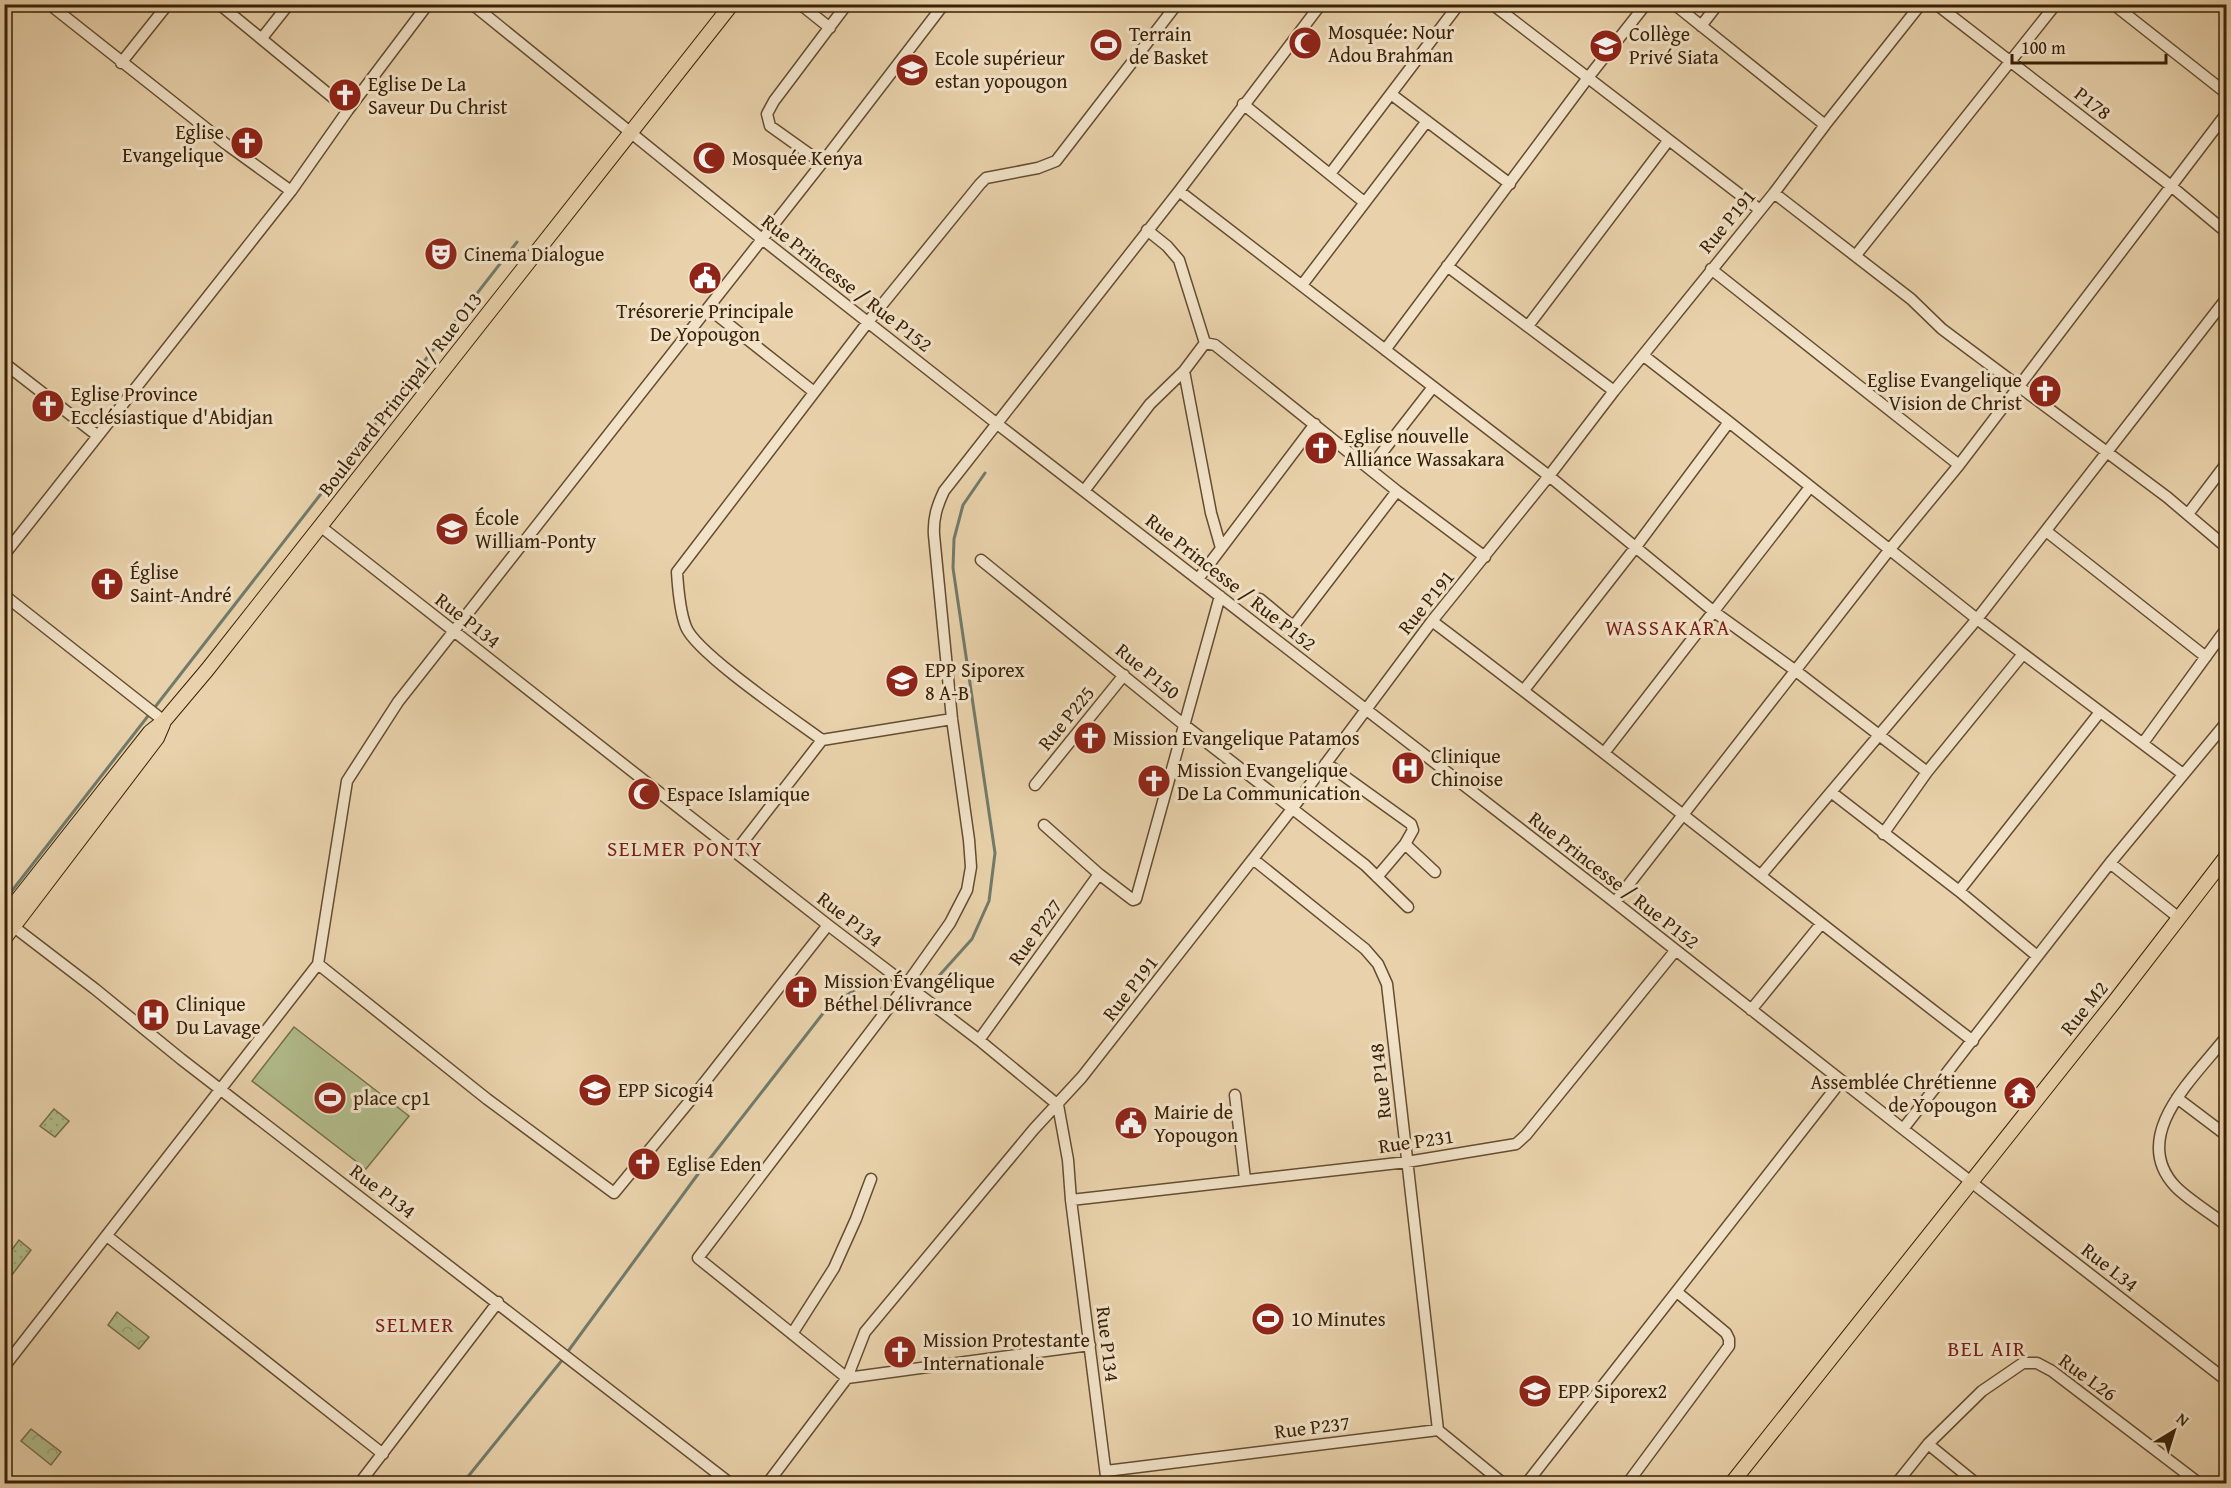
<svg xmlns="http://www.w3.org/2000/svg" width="2231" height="1488" viewBox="0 0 2231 1488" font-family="'Gentium Book Plus',serif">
<defs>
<pattern id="grass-dots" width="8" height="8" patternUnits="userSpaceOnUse" patternTransform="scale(1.5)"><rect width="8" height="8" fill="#b2bd8c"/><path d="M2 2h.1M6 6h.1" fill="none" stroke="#9aa277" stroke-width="1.8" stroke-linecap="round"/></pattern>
<pattern id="park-crowns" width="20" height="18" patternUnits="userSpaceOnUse" patternTransform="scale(1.5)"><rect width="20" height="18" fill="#b2bd8c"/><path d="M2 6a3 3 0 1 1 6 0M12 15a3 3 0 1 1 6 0" fill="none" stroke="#9aa277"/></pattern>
</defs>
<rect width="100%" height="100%" fill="#e9d2ab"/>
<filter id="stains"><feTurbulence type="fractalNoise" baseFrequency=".00333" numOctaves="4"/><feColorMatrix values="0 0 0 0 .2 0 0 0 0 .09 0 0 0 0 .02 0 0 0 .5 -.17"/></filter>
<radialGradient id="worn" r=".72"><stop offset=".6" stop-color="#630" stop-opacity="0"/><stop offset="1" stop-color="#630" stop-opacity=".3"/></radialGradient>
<path fill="url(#grass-dots)" stroke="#766f4a" stroke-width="1.5" d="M 54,1109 L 69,1121 L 55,1137 L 40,1126 Z
M 19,1240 L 31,1250 L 5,1284 L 5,1259 Z"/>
<path fill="url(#park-crowns)" stroke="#766f4a" stroke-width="1.5" d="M 117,1312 L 149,1337 L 139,1349 L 108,1325 Z
M 31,1429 L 61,1452 L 51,1465 L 21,1441 Z"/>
<path fill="#b2bd8c" stroke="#766f4a" stroke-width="1.5" d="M 294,1027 L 409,1116 L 366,1169 L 252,1081 Z"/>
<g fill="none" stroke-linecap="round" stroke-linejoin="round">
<path stroke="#717b6b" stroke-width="3" d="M 4,901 L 517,242
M 937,978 L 972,939 L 989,901 L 995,853 L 953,568 L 954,539 L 963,505 L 985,473
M 566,1354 L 701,1170 L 828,1007 L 858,988 L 875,985
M 462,1484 L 563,1359"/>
<defs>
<path id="minor" d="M 49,4 L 226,144 L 291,191
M 219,4 L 348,110
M 472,4 L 762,239 L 996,423 L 1607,896 L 1903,1129 L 2226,1380
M 800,4 L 830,28
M 1492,4 L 1760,210
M 1674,4 L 1825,125
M 1936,4 L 2171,186 L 2226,232
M 2113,4 L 2226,93
M 1701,26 L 1718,4
M 262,38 L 289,4
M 121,63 L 168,4
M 1391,94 L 1510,184
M 1243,104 L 1364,202
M 822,163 L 770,126 L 767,114 L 774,101 L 847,4
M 1330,174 L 1459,4
M 1179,191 L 1549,476 L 1713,611 L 1796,671 L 1927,772
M 1774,193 L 1911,299 L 1942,329 L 2167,497 L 2226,547
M 1147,230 L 1167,246 L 1179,260 L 1205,343
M 1856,255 L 2056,4
M 1447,266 L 1614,391
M 1711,269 L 1959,465
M 1302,285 L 1427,121
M 708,308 L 814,392
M 1528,326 L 1668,141
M 1205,343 L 1215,345 L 1397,491 L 1485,557
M 1385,350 L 1587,79 L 1646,4
M 1644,356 L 1729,422 L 1977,619 L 2183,774
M 4,363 L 98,436
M 1184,371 L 1211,513 L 1221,548
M 1370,468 L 1433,387
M 1084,491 L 1150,404 L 1184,371 L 1205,343
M 2188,514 L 2226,464
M 320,526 L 828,925 L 979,1040 L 1058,1105 L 1068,1160 L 1071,1200 L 1107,1484
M 2046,531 L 2206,657
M 4,555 L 291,191 L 348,110 L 428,4
M 981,560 L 1183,724 L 1365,865 L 1408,907
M 1198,579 L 1315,424
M 4,595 L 164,721
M 1260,599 L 1290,624 L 1296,623 L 1397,491
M 1432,621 C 1615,759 1792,902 1973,1041
M 1524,690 L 1635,548 L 1729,422
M 952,719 L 822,740 C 795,720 696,653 686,627 C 680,612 678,588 677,572 L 868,322 L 980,184 L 986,178 L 1038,168 L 1056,161 L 1177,4
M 2143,743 L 2226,629
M 1604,753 L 1810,487
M 1326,763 L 1411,824 L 1413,830 L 1405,844 L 1377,877
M 1035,785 L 1124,675
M 1831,792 L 1959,891 L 2037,956
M 1044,825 L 1099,874 L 1133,900 L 1136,899 L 1220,596
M 1883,834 L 1927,772 L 2023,654
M 1405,844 L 1435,872
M 736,851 L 822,740
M 1253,859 L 1365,949 L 1378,964 L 1387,984 L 1438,1430
M 2110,863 L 2179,918
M 1761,875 L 1977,619 L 2226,299
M 1959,891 L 2100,712
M 1615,902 L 1890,549 L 1959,465 L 2226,114
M 14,927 L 95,989 L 181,1059 L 731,1484
M 318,964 L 487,1099 L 614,1193 L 693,1097 L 828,925
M 1751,1010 L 1821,924
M 2226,1037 C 2196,1076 2128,1135 2175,1186 C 2187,1199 2212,1214 2226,1225
M 979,1040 L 1099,874
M 1235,1095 L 1245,1179
M 2177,1098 L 2226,1135
M 1903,1129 L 2110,863 L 2226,723
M 1071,1200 L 1407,1162 L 1516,1144 L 1526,1135 L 1675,951
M 107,1236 L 383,1454
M 792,1334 L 834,1268 L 856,1219 L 871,1179
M 1090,1345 L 847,1378 L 698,1258 L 906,985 L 950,923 L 967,890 L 971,867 L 969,840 L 952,719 L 934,535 C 933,518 937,506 944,491 L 1179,191 L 1321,4
M 4,1367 L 318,964 L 347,781 L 398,702 L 822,163 L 944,4
M 1928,1444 L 1977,1484
M 1106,1471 L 1438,1430 L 1504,1484
M 359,1484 L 498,1302
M 767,1484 L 847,1378 L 865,1332 L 1034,1129 L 1082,1077 L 1292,809 L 1432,621 L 1549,476 L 1614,391 L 1774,193 L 1825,125 L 1921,4
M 1526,1484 L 1841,1081
M 1627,1484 L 1729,1346 L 1729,1339 L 1726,1333 L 1677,1292
M 1896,1484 L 1928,1444 L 1982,1391 L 2023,1363 L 2037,1363 L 2052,1371 L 2200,1484"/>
<path id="major" d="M 4,917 L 150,732 L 164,721 L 207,670 L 732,4
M 4,939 L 157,738 L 163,724
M 1731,1484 L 2115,1001 L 2226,857"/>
</defs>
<use href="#minor" stroke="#654d30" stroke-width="13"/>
<use href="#major" stroke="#392107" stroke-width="16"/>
<use href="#minor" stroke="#f1e2c8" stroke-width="10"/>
<use href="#major" stroke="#e9d2ab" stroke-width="14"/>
</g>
<defs>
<symbol id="mosque-disc" viewBox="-11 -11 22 22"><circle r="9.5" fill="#8f2418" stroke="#f1e2c8"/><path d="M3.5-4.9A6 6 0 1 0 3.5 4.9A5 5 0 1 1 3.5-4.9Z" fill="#fff"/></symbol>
<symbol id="stadium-disc" viewBox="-11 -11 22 22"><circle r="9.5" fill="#8f2418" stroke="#f1e2c8"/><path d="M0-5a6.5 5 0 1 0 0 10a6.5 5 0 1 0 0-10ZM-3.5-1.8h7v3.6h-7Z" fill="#fff"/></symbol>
<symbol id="school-disc" viewBox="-11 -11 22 22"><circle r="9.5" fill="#8f2418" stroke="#f1e2c8"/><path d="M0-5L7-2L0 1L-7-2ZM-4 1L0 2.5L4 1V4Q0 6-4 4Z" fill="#fff"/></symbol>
<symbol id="university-disc" viewBox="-11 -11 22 22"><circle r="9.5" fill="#8f2418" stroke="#f1e2c8"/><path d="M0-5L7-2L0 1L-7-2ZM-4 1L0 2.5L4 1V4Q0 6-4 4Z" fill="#fff"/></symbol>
<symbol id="church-disc" viewBox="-11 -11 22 22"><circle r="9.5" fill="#8f2418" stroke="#f1e2c8"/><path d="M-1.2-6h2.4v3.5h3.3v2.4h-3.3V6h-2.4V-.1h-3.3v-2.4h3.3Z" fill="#fff"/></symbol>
<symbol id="theatre-disc" viewBox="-11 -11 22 22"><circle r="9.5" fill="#8f2418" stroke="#f1e2c8"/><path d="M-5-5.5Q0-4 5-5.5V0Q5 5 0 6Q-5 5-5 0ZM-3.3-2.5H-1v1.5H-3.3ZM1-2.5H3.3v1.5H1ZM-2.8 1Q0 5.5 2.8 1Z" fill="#fff"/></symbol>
<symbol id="civic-disc" viewBox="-11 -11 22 22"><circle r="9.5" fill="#8f2418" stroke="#f1e2c8"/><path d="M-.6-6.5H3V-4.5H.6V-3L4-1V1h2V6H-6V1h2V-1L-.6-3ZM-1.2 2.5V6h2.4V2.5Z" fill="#fff"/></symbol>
<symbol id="hospital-disc" viewBox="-11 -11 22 22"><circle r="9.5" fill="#8f2418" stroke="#f1e2c8"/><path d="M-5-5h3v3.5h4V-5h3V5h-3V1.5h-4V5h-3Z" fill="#fff"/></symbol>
<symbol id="temple-disc" viewBox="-11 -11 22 22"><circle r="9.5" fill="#8f2418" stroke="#f1e2c8"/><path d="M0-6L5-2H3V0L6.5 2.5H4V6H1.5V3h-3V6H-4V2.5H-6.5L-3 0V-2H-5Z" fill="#fff"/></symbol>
</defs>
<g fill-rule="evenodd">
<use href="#mosque-disc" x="1286" y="24" width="38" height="38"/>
<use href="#stadium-disc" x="1087" y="26" width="38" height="38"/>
<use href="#school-disc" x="1587" y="27" width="38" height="38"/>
<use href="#university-disc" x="893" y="51" width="38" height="38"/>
<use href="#church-disc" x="326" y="76" width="38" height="38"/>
<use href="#church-disc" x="228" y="124" width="38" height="38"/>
<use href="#mosque-disc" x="690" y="139" width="38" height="38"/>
<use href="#theatre-disc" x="422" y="235" width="38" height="38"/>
<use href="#civic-disc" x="686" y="259" width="38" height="38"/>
<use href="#church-disc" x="2026" y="372" width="38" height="38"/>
<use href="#church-disc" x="29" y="387" width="38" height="38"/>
<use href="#church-disc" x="1302" y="429" width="38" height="38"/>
<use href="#school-disc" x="433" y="510" width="38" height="38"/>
<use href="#church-disc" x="88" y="565" width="38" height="38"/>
<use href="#school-disc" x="883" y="662" width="38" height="38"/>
<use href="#church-disc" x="1071" y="719" width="38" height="38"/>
<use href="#hospital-disc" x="1389" y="749" width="38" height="38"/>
<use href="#church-disc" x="1135" y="762" width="38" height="38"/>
<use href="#mosque-disc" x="625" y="775" width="38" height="38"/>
<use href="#church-disc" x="782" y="973" width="38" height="38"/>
<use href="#hospital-disc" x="134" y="996" width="38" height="38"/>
<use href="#school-disc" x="576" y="1071" width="38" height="38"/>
<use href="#temple-disc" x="2001" y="1074" width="38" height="38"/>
<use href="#stadium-disc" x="311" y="1079" width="38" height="38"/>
<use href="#civic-disc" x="1112" y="1104" width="38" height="38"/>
<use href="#church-disc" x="625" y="1145" width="38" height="38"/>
<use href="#stadium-disc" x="1249" y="1300" width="38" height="38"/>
<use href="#church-disc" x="881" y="1333" width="38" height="38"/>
<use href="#school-disc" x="1516" y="1372" width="38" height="38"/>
</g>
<g text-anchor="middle" stroke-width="6" stroke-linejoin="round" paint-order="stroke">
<g font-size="20" fill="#392107" stroke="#f1e2c8" text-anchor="start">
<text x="1328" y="39">Mosquée: Nour<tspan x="1328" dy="23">Adou Brahman</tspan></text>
<text x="1129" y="41">Terrain<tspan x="1129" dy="23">de Basket</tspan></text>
<text x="1629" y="41">Collège<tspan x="1629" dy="23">Privé Siata</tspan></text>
<text x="935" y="65">Ecole supérieur<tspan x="935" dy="23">estan yopougon</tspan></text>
<text x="368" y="91">Eglise De La<tspan x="368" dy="23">Saveur Du Christ</tspan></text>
<text x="224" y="139" text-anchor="end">Eglise<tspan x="224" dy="23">Evangelique</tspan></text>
<text x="732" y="165">Mosquée Kenya</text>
<text x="464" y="261">Cinema Dialogue</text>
<text x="705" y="318" text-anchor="middle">Trésorerie Principale<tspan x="705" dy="23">De Yopougon</tspan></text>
<text x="2022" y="387" text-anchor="end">Eglise Evangelique<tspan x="2022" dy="23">Vision de Christ</tspan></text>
<text x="71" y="401">Eglise Province<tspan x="71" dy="23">Ecclésiastique d'Abidjan</tspan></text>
<text x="1344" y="443">Eglise nouvelle<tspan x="1344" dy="23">Alliance Wassakara</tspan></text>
<text x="475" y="525">École<tspan x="475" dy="23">William-Ponty</tspan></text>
<text x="130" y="579">Église<tspan x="130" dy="23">Saint-André</tspan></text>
<text x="925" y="677">EPP Siporex<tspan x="925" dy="23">8 A-B</tspan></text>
<text x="1113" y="745">Mission Evangelique Patamos</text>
<text x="1431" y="763">Clinique<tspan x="1431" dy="23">Chinoise</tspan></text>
<text x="1177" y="777">Mission Evangelique<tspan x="1177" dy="23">De La Communication</tspan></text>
<text x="667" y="801">Espace Islamique</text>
<text x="824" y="988">Mission Évangélique<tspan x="824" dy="23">Béthel Délivrance</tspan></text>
<text x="176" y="1011">Clinique<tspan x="176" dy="23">Du Lavage</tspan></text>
<text x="1997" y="1089" text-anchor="end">Assemblée Chrétienne<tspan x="1997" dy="23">de Yopougon</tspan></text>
<text x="618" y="1097">EPP Sicogi4</text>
<text x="353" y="1105">place cp1</text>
<text x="1154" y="1119">Mairie de<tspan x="1154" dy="23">Yopougon</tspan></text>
<text x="667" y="1171">Eglise Eden</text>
<text x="1291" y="1326">1O Minutes</text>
<text x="923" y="1347">Mission Protestante<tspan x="923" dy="23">Internationale</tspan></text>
<text x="1558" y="1398">EPP Siporex2</text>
</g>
<g font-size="20" fill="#392107" stroke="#f1e2c8">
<text transform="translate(2093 103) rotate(38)" y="7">P178</text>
<text transform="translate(1727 221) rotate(-50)" y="7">Rue P191</text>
<text transform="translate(847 283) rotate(38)" y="7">Rue Princesse / Rue P152</text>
<text transform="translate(400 394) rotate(-52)" y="7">Boulevard Principal / Rue O13</text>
<text transform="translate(1231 582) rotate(38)" y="7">Rue Princesse / Rue P152</text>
<text transform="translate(1426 602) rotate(-51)" y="7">Rue P191</text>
<text transform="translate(468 620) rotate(38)" y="7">Rue P134</text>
<text transform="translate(1148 671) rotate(39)" y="7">Rue P150</text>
<text transform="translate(1066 718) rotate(-51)" y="7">Rue P225</text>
<text transform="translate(1614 880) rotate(38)" y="7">Rue Princesse / Rue P152</text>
<text transform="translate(850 919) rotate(38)" y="7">Rue P134</text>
<text transform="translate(1035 932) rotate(-54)" y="7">Rue P227</text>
<text transform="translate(1130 988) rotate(-52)" y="7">Rue P191</text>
<text transform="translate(2084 1008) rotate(-51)" y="7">Rue M2</text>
<text transform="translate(1380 1081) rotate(-96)" y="7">Rue P148</text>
<text transform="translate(1416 1141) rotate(-8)" y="7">Rue P231</text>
<text transform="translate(383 1191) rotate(37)" y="7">Rue P134</text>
<text transform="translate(2110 1267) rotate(38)" y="7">Rue L34</text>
<text transform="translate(1108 1344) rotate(83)" y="7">Rue P134</text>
<text transform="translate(2088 1377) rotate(36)" y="7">Rue L26</text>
<text transform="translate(1312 1427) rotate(-7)" y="7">Rue P237</text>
</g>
<g font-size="21" letter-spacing="1.5" fill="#7a1f14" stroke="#f1e2c8">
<text x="1668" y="635">WASSAKARA</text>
<text x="685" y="856">SELMER PONTY</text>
<text x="415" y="1332">SELMER</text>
<text x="1987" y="1356">BEL AIR</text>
</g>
</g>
<rect width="2231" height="1488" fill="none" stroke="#e9d2ab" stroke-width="24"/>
<rect x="6" y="6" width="2219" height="1476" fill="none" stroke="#392107" stroke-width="3"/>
<rect x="12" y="12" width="2207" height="1464" fill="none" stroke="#392107" stroke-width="1.5"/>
<g transform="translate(2174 1431) rotate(38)" stroke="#f1e2c8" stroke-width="4.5" paint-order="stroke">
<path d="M0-4.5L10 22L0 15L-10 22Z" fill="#392107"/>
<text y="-9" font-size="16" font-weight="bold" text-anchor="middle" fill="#392107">N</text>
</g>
<path d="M2012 54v9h154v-9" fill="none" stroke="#392107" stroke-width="3"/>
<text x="2021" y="54" font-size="18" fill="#392107" stroke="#f1e2c8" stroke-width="4.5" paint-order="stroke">100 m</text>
<rect width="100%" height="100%" filter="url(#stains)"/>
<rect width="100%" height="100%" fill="url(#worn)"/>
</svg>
